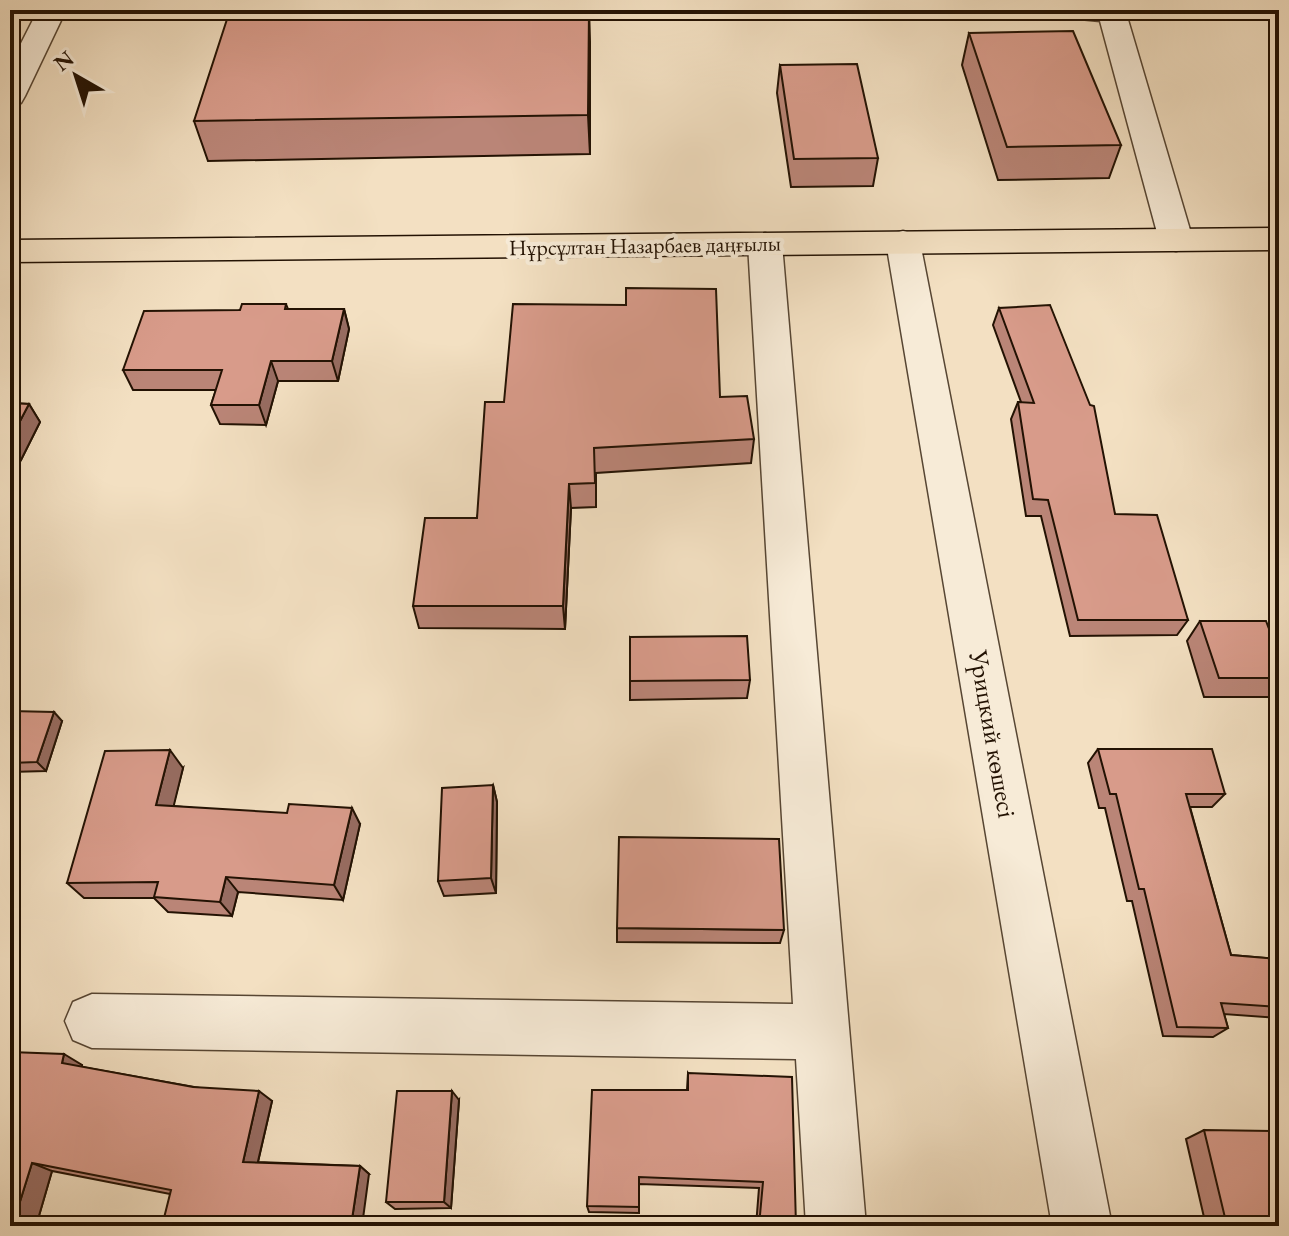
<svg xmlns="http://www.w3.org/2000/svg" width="1289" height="1236" viewBox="0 0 1289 1236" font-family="'EB Garamond',serif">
<rect width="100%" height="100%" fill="#f3e0c2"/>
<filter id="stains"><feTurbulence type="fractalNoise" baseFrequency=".0025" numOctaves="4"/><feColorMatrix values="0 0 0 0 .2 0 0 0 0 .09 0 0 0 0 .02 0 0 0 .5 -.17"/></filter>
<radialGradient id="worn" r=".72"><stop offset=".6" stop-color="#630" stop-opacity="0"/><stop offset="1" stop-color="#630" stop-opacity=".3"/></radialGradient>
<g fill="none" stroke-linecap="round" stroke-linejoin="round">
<defs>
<path id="minor" d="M 38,10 L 66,10 L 25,96 L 21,103 L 10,105 L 10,65 Z
M 165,10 L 214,10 L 210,16 C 196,19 183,19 169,16 Z
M 1045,10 L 1124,10 L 1126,13 L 1193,240 L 1188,248 L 1176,251 L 1164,248 L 1159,240 L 1100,21 L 1049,16 Z
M 903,231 L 915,234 L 920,242 L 1112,1226 L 1052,1226 L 886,242 L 891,234 Z
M 765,233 L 777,236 L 782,244 L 866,1226 L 806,1226 L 796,1059 L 92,1048 L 73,1040 L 65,1021 L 73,1002 L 92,994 L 793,1004 L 748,244 L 753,236 Z"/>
<path id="major" d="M 1279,228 L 1279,250 L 10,262 L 10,240 Z"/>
</defs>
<use href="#minor" stroke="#574633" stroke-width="3"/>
<use href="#major" stroke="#231203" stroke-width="3"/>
<use href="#minor" fill="#f7ebd7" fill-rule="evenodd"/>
<use href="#major" fill="#f3e0c2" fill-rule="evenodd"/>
</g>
<path fill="#ba8577" stroke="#231203" stroke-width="2" d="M 589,10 L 590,154 L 208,161 L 194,121 Z
M 969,33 L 1121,145 L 1109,178 L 998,180 L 962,65 Z
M 780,65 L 878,158 L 873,186 L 791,187 L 777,93 Z
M 286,304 L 288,309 L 344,309 L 349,329 L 338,381 L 278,381 L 266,425 L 220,424 L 211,405 L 216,390 L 133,390 L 123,370 L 240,310 Z
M 999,308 L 1115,514 L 1188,620 L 1177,635 L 1070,636 L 1041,516 L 1026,516 L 1011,419 L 1018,402 L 1021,402 L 993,325 Z
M 720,397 L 754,439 L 751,463 L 596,473 L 596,507 L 571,508 L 565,629 L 419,628 L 413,606 L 477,518 L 504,402 Z
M 10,403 L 29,404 L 40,422 L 21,460 L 10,459 Z
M 1200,621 L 1279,655 L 1279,687 L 1271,697 L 1204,697 L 1187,641 Z
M 630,637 L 750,680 L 747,698 L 630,700 Z
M 10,711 L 62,721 L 46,771 L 10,772 Z
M 1098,749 L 1225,794 L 1212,807 L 1190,807 L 1231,955 L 1279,959 L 1279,1018 L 1224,1014 L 1228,1028 L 1213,1037 L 1163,1036 L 1132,901 L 1127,901 L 1105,808 L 1099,808 L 1088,763 Z
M 183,768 L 173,806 L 360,824 L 343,900 L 238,892 L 232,916 L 168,912 L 154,898 L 84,898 L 67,883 Z
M 493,785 L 497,802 L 496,893 L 444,896 L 438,881 Z
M 617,928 L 784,930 L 780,943 L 617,942 Z
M 10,1052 L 82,1065 L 82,1067 L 272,1101 L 258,1162 L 360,1166 L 369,1174 L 170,1194 L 52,1171 L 36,1226 L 10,1226 Z
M 688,1073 L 796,1226 L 756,1226 L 759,1188 L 639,1184 L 639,1213 L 589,1212 L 587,1206 L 687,1090 Z
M 459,1100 L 451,1208 L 395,1209 L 386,1202 Z
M 1204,1130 L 1279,1226 L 1206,1226 L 1186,1139 Z"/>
<path fill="#976c61" stroke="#231203" stroke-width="2" d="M 589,10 L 590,42 L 590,154 L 588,115 Z
M 344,309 L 349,329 L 338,381 L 332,361 Z
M 271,361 L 278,381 L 266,425 L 259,405 Z
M 29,404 L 40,422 L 21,460 L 10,443 L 10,440 Z
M 569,484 L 571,508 L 565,629 L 563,606 Z
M 54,712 L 62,721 L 46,771 L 37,762 Z
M 170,750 L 183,768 L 170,821 L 156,805 Z
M 493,785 L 497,802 L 496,893 L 491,878 Z
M 352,808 L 360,824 L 343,900 L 334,885 Z
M 226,877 L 238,892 L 232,916 L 220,902 Z
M 64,1054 L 82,1065 L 80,1073 L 62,1063 Z
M 259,1091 L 272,1101 L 256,1170 L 243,1162 Z
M 452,1091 L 459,1100 L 451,1208 L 444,1202 Z
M 32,1163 L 52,1171 L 36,1226 L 19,1226 L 13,1224 Z
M 360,1166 L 369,1174 L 362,1226 L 351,1226 Z"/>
<path fill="#d89b8a" stroke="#231203" stroke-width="2" d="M 230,10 L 589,10 L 588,115 L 194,121 Z
M 1073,31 L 1121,145 L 1007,147 L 969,33 Z
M 857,64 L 878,158 L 794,159 L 780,65 Z
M 626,288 L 716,289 L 720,397 L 747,396 L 754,439 L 594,448 L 595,483 L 569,484 L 563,606 L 413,606 L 425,518 L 477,518 L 485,402 L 504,402 L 513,304 L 626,305 Z
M 242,304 L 286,304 L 285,309 L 344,309 L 332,361 L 271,361 L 259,405 L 211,405 L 222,370 L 123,370 L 144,311 L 240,310 Z
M 1050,305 L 1090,405 L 1094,406 L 1115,514 L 1157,515 L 1188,620 L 1078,620 L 1048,500 L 1033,499 L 1018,402 L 1034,403 L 999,308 Z
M 10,403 L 29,404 L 10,440 Z
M 1200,621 L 1266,621 L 1279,655 L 1279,678 L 1219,678 Z
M 747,636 L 750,680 L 630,681 L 630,637 Z
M 10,711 L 54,712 L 37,762 L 10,763 Z
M 1098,749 L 1212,749 L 1225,794 L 1186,794 L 1231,955 L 1279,959 L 1279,1007 L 1221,1003 L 1228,1028 L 1177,1027 L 1144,889 L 1139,889 L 1116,794 L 1110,794 Z
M 170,750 L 156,805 L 287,813 L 289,804 L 352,808 L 334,885 L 226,877 L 220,902 L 154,897 L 158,882 L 67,883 L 105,751 Z
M 493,785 L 491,878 L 438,881 L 442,788 Z
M 619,837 L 779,839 L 784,930 L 617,928 Z
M 10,1052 L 64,1054 L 62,1063 L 193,1087 L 259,1091 L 243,1162 L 360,1166 L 351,1226 L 162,1226 L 171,1190 L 32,1163 L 13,1224 L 10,1224 Z
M 688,1073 L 792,1077 L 796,1226 L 759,1226 L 763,1182 L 639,1177 L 639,1207 L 587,1206 L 592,1090 L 688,1090 Z
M 397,1091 L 452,1091 L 444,1202 L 386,1202 Z
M 1204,1130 L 1279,1131 L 1279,1226 L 1227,1226 Z"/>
<g text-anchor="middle" stroke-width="8" stroke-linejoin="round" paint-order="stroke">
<g font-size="22" fill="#231203" stroke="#f7ebd7">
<text transform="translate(645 245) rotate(-1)" y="8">Нұрсұлтан Назарбаев даңғылы</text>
</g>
<g font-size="26" fill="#231203" stroke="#f7ebd7">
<text transform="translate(993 734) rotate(80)" y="9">Урицкий көшесі</text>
</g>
</g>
<rect width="1289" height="1236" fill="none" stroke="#f3e0c2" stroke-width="40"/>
<rect x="12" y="12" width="1265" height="1212" fill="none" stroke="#231203" stroke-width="4"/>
<rect x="20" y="20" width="1249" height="1196" fill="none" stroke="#231203" stroke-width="2"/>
<g transform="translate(76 76) rotate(321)" stroke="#f7ebd7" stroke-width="6" paint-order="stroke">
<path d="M0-6L14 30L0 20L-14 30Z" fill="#231203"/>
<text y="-12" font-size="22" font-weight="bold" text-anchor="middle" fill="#231203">N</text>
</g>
<rect width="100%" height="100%" filter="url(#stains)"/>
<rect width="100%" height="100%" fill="url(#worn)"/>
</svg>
